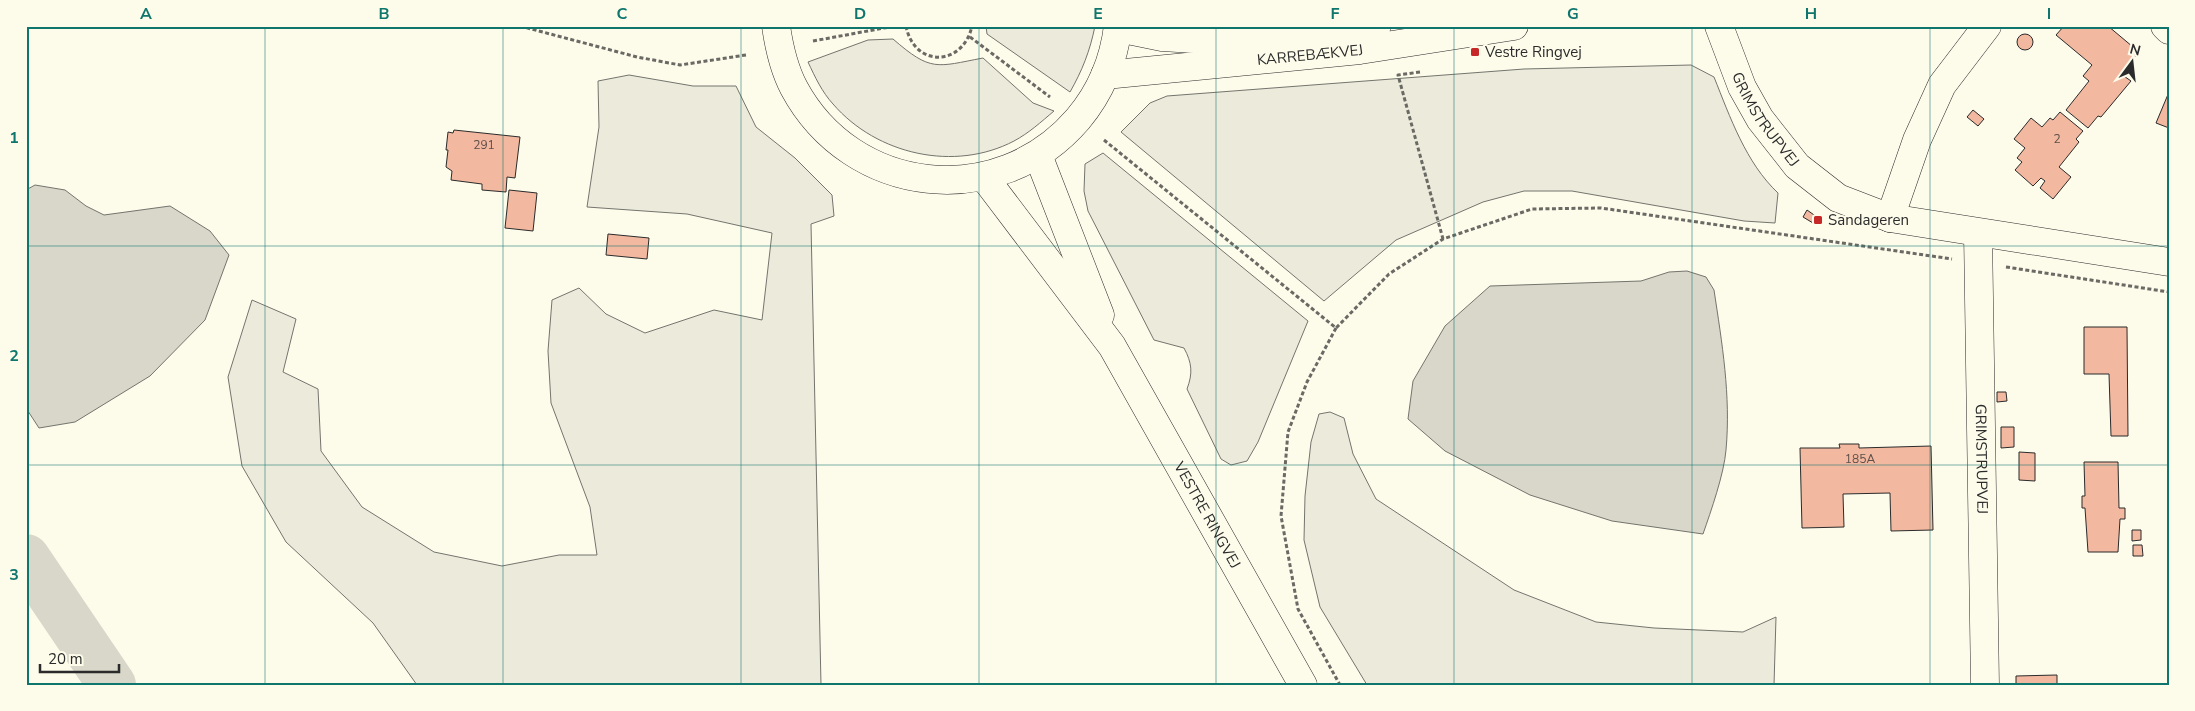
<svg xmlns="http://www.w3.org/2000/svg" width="2195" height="711" viewBox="0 0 2195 711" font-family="'Nunito Sans',sans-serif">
<rect width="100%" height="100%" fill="#fdfbea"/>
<path fill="#ecebdb" stroke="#74746e" d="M 986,26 L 1095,26 C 1090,51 1082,71 1070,92 L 987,34 Z
M 893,39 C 931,72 936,67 983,58 L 1033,103 L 1054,111 C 1041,122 1029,133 1014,141 C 955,172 877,155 833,104 C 822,92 815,77 808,62 L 868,40 Z
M 1691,65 L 1714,77 C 1730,117 1746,163 1778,193 L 1775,223 L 1744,221 L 1572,191 L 1524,191 L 1483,202 L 1396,240 L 1324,301 L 1121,132 L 1150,103 L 1167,96 L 1524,69 Z
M 629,75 L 693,86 L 736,86 L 756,127 L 795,158 L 832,195 L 834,216 L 811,224 L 821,685 L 417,685 L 373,623 L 286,542 L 242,466 L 228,377 L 252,300 L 296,319 L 283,372 L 318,389 L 321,451 L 362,507 L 434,552 L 502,566 L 559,555 L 597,555 L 590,507 L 551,403 L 548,351 L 552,300 L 579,288 L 606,314 L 645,333 L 714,310 L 762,320 L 772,233 L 687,214 L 587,207 L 599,127 L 598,81 Z
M 1103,153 L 1308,321 L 1258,442 L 1247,461 L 1231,465 L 1221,459 L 1187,389 C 1193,373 1192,363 1184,348 L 1154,340 L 1088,211 L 1084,191 L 1085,164 Z
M 1330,412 L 1344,418 L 1353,454 L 1376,499 L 1514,590 L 1596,622 L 1654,628 L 1743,632 L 1776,617 L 1774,685 L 1367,685 L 1320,607 L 1304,540 L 1305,496 L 1311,442 L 1319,414 Z"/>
<path fill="#d8d7c9" stroke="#74746e" d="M 35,185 L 65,190 L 86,206 L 104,215 L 170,206 L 210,231 L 229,255 L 205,320 L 150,376 L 75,422 L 39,428 L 26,408 L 26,190 Z
M 1687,271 L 1706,277 L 1714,290 C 1722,343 1731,396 1726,450 C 1724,474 1711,511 1703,534 L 1612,521 L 1530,495 L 1445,451 L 1408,419 L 1413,381 L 1445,326 L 1490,286 L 1641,281 L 1669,272 Z"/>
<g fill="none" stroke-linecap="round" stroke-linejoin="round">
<path stroke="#d8d7c9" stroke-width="48" d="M 26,558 L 112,685"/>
</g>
<path fill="#f2b8a0" stroke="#2b2b2b" d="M 2064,26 L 2108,26 L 2139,52 L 2121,74 L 2131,81 L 2101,117 L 2098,116 L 2088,128 L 2066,110 L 2089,81 L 2083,76 L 2092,65 L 2056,35 Z
M2017 42a8 8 0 1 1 16 0a8 8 0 1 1-16 0Z
M 2169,92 L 2169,128 L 2156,123 Z
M 1973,110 L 1984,119 L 1978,126 L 1967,117 Z
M 2060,112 L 2083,131 L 2076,139 L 2079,142 L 2059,167 L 2071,177 L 2053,199 L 2040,188 L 2045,181 L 2041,178 L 2033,186 L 2015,170 L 2022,162 L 2017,158 L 2025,148 L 2014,139 L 2031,118 L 2042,127 L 2050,118 L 2053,120 Z
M 454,130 L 520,137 L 515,178 L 507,177 L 506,192 L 482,190 L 482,184 L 451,180 L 452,171 L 446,167 L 448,150 L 446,150 L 448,132 L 453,133 Z
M 509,190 L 537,193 L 533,231 L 505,228 Z
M 1807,210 L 1817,217 L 1813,223 L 1803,217 Z
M 608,234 L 649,238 L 647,259 L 606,255 Z
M 2084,327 L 2127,327 L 2128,436 L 2111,436 L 2109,374 L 2084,374 Z
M 1997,392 L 2006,392 L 2007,401 L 1997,402 Z
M 2001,427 L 2014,427 L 2014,447 L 2001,448 Z
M 1839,444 L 1859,444 L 1859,448 L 1931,446 L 1933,530 L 1891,531 L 1890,493 L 1843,494 L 1844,527 L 1802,528 L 1800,448 L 1840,448 Z
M 2019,452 L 2035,453 L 2035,481 L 2019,480 Z
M 2084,462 L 2118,462 L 2119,508 L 2125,508 L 2125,519 L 2120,519 L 2118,552 L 2088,552 L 2085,508 L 2082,508 L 2082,496 L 2085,496 Z
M 2132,530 L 2141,530 L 2141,540 L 2132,541 Z
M 2133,545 L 2142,545 L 2143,556 L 2133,556 Z
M 2057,675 L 2057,685 L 2016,685 L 2016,676 Z"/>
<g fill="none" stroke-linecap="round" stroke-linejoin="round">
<defs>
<g id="minor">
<path id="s1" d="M 1719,26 L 1742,87 L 1760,119 L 1797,166 L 1838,198 L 1890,218 L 2169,262"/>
<path d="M 2165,26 L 2169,30"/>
<path d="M 1118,28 L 1162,37 L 1228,41 L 1376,29"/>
<path id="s2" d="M 1105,75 L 1360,50 L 1514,26"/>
<path d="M 1890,218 L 1917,140 L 1942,85 L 1987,26"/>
<path id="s3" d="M 1978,233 L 1985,685"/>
</g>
<g id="major">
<path d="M 776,26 C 779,47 784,69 794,88 C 852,196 998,212 1078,119 C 1100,93 1114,60 1118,26"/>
<path d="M 1038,155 L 1100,315"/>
<path id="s4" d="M 984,177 L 1112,346 L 1303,685"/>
</g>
</defs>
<use href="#minor" stroke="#2b2b2b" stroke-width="29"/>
<use href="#major" stroke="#2b2b2b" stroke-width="29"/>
<path stroke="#6a6964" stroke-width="3" stroke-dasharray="4 2.5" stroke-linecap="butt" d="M 520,26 L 637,57 L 680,65 L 746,55
M 906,26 C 914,68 963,67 972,26
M 970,37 L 1050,97
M 813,41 L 895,26
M 1420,72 L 1398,75 L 1443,239
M 1104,140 L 1336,328 L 1389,274 L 1443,239 L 1532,209 L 1601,208 L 1952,259
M 2006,267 L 2169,292
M 1336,328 L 1307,382 L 1288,432 L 1281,516 L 1298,609 L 1340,685"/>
<use href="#minor" stroke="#fdfbea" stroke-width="28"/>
<use href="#major" stroke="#fdfbea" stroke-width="28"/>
</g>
<path fill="none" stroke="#0f766e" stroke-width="1" stroke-opacity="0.55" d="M 265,26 L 265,685M 503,26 L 503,685M 741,26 L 741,685M 979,26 L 979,685M 1216,26 L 1216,685M 1454,26 L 1454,685M 1692,26 L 1692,685M 1930,26 L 1930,685M 26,246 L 2169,246M 26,465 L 2169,465"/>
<g fill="#c62828" stroke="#fdfbea" stroke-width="2">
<rect x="1470" y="47" width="10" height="10" rx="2.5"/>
<rect x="1813" y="215" width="10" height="10" rx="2.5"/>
</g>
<g text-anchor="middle" stroke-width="4" stroke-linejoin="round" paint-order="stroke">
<g font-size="12" fill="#5d4e48">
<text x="2057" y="143">2</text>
<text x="484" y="149">291</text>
<text x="1860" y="463">185A</text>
</g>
<g font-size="15" fill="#2b2b2b" stroke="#fdfbea" text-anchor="start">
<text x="1485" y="57">Vestre Ringvej</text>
<text x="1828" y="225">Sandageren</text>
</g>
<g font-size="15" fill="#2b2b2b" stroke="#fdfbea">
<text dy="5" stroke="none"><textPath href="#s2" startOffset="206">KARREBÆKVEJ</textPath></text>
<text dy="5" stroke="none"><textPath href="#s1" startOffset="105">GRIMSTRUPVEJ</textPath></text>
<text dy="5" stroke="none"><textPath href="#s3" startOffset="226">GRIMSTRUPVEJ</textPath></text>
<text dy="5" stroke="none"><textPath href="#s4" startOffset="406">VESTRE RINGVEJ</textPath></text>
</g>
</g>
<rect width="2195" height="711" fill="none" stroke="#fdfbea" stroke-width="55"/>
<g transform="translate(2132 62) rotate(15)" stroke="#fdfbea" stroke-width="4" paint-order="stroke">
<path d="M0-4L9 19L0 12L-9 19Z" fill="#2b2b2b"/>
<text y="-8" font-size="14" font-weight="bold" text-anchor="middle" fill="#2b2b2b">N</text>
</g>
<path d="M40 664v8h79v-8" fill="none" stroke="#2b2b2b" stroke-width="2.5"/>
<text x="48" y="664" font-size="15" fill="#2b2b2b" stroke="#fdfbea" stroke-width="4" paint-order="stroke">20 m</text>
<rect x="28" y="28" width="2140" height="656" fill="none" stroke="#0f766e" stroke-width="2"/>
<g font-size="16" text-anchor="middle" font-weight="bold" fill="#0f766e">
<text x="146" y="19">A</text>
<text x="384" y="19">B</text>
<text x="622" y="19">C</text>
<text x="860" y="19">D</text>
<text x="1098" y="19">E</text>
<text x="1335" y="19">F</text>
<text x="1573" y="19">G</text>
<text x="1811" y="19">H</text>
<text x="2049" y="19">I</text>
<text x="14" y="143">1</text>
<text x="14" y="361">2</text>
<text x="14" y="580">3</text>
</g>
</svg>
